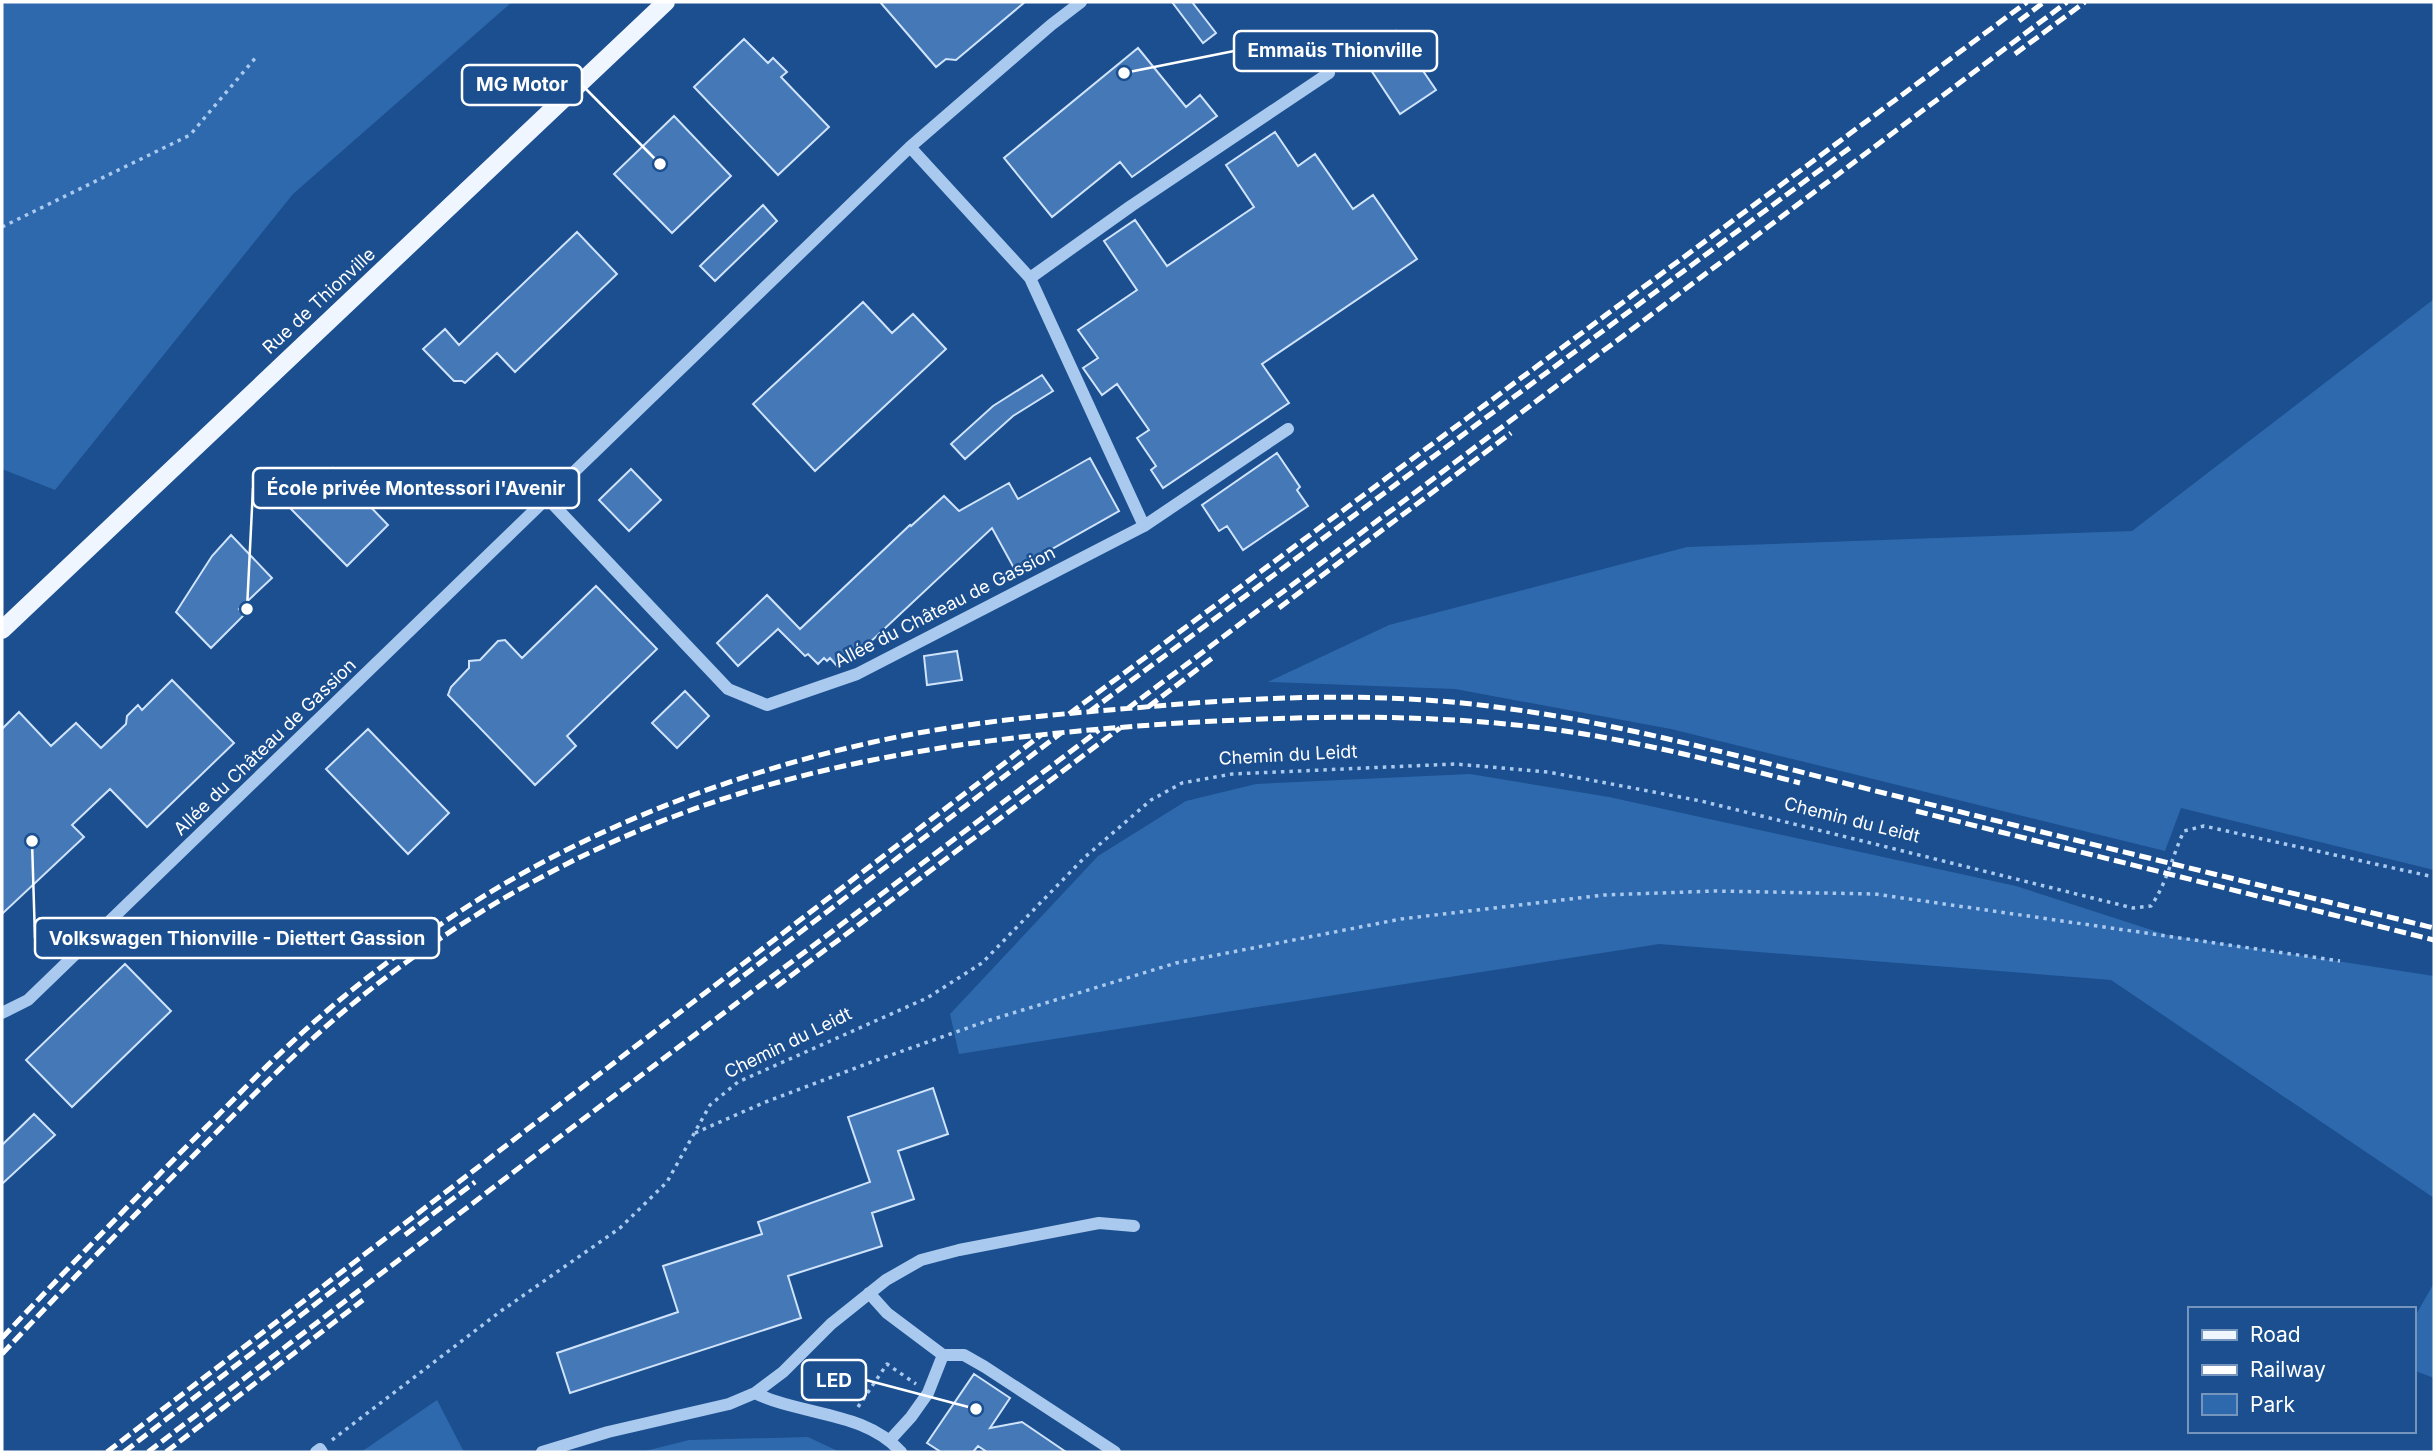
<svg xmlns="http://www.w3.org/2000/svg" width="2436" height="1454" viewBox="0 0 2436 1454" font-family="Inter,sans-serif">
<rect width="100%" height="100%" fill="#1b4f8f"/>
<path fill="#2e69ad" d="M 2,2 L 512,2 L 293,194 L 55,490 L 2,469 Z
M 2434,299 L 2434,870 L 2181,808 L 2165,851 L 1671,729 L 1455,689 L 1268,682 L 1389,625 L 1687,547 L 2132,531 Z
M 1470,774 L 1609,797 L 2016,886 L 2167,935 L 2434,976 L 2434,1198 L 2111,980 L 1659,944 L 959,1054 L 950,1014 L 1098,856 L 1186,801 L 1256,784 Z
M 2434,1283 L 2434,1378 L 2413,1370 L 2413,1320 Z
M 437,1400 L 464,1452 L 361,1452 Z
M 808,1437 L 840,1452 L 641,1452 L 689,1440 Z"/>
<path fill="#4478b7" stroke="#cfe3fa" stroke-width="2" d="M 880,2 L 1025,2 L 956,60 L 946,59 L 936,67 Z
M 1172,2 L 1192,2 L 1216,33 L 1203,43 Z
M 1396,31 L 1436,90 L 1400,114 L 1361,55 Z
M 744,39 L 768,63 L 773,58 L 787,72 L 781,77 L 829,127 L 778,175 L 694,87 Z
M 1138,48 L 1186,107 L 1200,95 L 1217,116 L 1132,177 L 1120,162 L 1052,217 L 1004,158 Z
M 674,116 L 731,176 L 672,233 L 614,174 Z
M 1275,132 L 1298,166 L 1315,154 L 1353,209 L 1373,195 L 1417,259 L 1262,364 L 1289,403 L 1163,488 L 1151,470 L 1156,466 L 1137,438 L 1149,430 L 1117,384 L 1102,395 L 1083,368 L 1098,358 L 1078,330 L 1137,290 L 1104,241 L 1135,220 L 1167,266 L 1254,207 L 1226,165 Z
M 763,205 L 777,221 L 715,281 L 700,266 Z
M 577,232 L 617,274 L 515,372 L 497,353 L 465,383 L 462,381 L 454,381 L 423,349 L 445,329 L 459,345 Z
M 863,302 L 892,333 L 913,314 L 946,349 L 815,471 L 753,404 Z
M 1042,375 L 1053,391 L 1013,416 L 965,459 L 951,444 L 993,406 Z
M 1277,453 L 1300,487 L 1297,490 L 1308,506 L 1243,550 L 1227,526 L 1219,531 L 1202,505 Z
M 1090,458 L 1119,511 L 1015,570 L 992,528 L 866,646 L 837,666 L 830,658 L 827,661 L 824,658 L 818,664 L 808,654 L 805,656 L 778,629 L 738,666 L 717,643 L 767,595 L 800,629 L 910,525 L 911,526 L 944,496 L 959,511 L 1009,483 L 1018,499 Z
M 333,468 L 388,525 L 347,566 L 291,509 Z
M 631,469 L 661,500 L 629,531 L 599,500 Z
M 231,535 L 272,578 L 239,609 L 244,615 L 211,648 L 176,612 L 212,556 Z
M 596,586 L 657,649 L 567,736 L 576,746 L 535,785 L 448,695 L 451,687 L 469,668 L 469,661 L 480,660 L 498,641 L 505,640 L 522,658 Z
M 957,651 L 962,680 L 927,685 L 924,656 Z
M 172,680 L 234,743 L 147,827 L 110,789 L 72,825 L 84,837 L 2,914 L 2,729 L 19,712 L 51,746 L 76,723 L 101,748 L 126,724 L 127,716 L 138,705 L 142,710 Z
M 685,691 L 709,716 L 677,748 L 652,723 Z
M 368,729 L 449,813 L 408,854 L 326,769 Z
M 125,964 L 171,1011 L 72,1107 L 26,1060 Z
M 933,1088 L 948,1134 L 898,1151 L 914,1199 L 872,1213 L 882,1246 L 788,1276 L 801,1318 L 570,1393 L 557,1353 L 678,1312 L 663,1266 L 762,1234 L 758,1222 L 870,1182 L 848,1117 Z
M 34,1114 L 55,1135 L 2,1184 L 2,1145 Z
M 974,1374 L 1010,1398 L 990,1428 L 1022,1422 L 1066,1452 L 987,1452 L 978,1446 L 973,1452 L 941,1452 L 927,1443 Z"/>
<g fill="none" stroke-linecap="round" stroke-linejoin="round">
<path stroke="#a9c9ee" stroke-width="3.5" stroke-dasharray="3.5 5" stroke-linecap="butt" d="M 2,227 L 190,135 L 257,56
M 695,1133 L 763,1103 L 877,1060 L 987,1021 L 1176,963 L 1401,919 L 1604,895 L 1715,891 L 1875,894 L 2340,961
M 858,1407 L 887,1364 L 916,1384
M 332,1440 L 501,1311 L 620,1228 L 667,1182 L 710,1105 L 738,1082 L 927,998 L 982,963 L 1085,857 L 1151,800 L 1182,783 L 1232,774 L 1455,764 L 1548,772 L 1701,801 L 2133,908 L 2151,906 C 2167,883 2172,856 2184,831 L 2204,826 L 2434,877"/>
<path stroke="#a9c9ee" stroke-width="12" d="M 910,147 L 1030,278 L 1144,526 L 1288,429
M 1030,278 L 1131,206 L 1329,73
M 548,499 L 728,689 L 767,705 L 857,674 L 1144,526
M 2,1013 L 28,1000 L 910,147 L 1051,25 L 1081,2
M 869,1293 L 887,1313 L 943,1355 L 964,1355 L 985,1367 L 1115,1452
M 755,1393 C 802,1416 865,1411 901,1452
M 890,1440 L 911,1417 L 928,1393 L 943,1355
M 316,1452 L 320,1449 L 322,1452
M 542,1452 L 608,1432 L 729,1404 L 755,1393 L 783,1372 L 831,1324 L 886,1280 L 921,1260 L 959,1250 L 1099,1223 L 1134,1226"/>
<path stroke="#f0f6ff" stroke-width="18" d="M 2,630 L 666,2"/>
<path stroke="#fff" stroke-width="5" stroke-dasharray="12 5" stroke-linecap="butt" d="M 2019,21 L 2044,2
M 2015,54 L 2085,2
M 1279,608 L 1511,433
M 1148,707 L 1215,656
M 1127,709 L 2067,2
M 1089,712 L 1851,147
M 1069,714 L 2027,2
M 1916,811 L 2434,940
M 730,986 L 1061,733
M 776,987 L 1120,728
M 405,1235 L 475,1182
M 2,1338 C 63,1273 125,1209 188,1145 C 226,1108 263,1068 303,1032 C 352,987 406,947 462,910 C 584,830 727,775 869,743 C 957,723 1045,715 1134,708 C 1254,697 1376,691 1496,707 C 1629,724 1758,762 1888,794 C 2070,839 2252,883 2434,928
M 2,1354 C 69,1283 137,1212 206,1143 C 263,1085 319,1028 384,979 C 488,899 607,836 732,796 C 875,750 1030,733 1180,723 C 1301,716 1423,713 1543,728 C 1630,739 1715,761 1800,783
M 107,1452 L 1041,735
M 124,1452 L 366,1265
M 148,1452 L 558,1138 L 1099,730
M 166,1452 L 363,1300"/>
</g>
<g text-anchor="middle" stroke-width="5" stroke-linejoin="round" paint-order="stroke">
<g font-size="18" fill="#fff" stroke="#1b4f8f">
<text transform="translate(319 301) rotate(-43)" y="6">Rue de Thionville</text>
<text transform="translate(945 607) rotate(-27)" y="6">Allée du Château de Gassion</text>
<text transform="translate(265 747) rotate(-44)" y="6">Allée du Château de Gassion</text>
<text transform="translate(1288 755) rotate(-3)" y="6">Chemin du Leidt</text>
<text transform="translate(1852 820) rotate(14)" y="6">Chemin du Leidt</text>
<text transform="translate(788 1043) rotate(-26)" y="6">Chemin du Leidt</text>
</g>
</g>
<path fill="none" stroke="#fff" stroke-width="2.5" d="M1124 73L1234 51M660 164L582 85M247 609L253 488M32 841L35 938M976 1409L866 1380"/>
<g fill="#fff" stroke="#1b4f8f" stroke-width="2.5">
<circle cx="1124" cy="73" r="7"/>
<circle cx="660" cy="164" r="7"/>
<circle cx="247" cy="609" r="7"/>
<circle cx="32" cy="841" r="7"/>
<circle cx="976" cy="1409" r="7"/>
</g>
<g fill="#1b4f8f" stroke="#fff" stroke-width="2.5">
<rect x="1234" y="31" width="203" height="40" rx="7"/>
<rect x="462" y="65" width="120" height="40" rx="7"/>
<rect x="253" y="468" width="326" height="40" rx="7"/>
<rect x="35" y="918" width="404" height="40" rx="7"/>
<rect x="802" y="1360" width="64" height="40" rx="7"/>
</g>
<g font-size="19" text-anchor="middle" font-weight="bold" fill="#fff">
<text x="1335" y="57">Emmaüs Thionville</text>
<text x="522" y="91">MG Motor</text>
<text x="416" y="495">École privée Montessori l'Avenir</text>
<text x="237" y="945">Volkswagen Thionville - Diettert Gassion</text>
<text x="834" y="1387">LED</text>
</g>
<rect width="2436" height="1454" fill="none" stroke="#ffffff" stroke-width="7"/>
<rect x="2188" y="1307" width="228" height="126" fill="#1b4f8f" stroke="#7695bc" stroke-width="2"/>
<rect x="2202" y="1330" width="35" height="10" fill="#f0f6ff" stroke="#7695bc" stroke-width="2"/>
<text x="2250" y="1342" font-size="21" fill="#ffffff">Road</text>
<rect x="2202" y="1365" width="35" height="10" fill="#ffffff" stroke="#7695bc" stroke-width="2"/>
<text x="2250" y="1377" font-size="21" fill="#ffffff">Railway</text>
<rect x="2202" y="1394" width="35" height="21" fill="#2e69ad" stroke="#7695bc" stroke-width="2"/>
<text x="2250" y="1412" font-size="21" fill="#ffffff">Park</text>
</svg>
